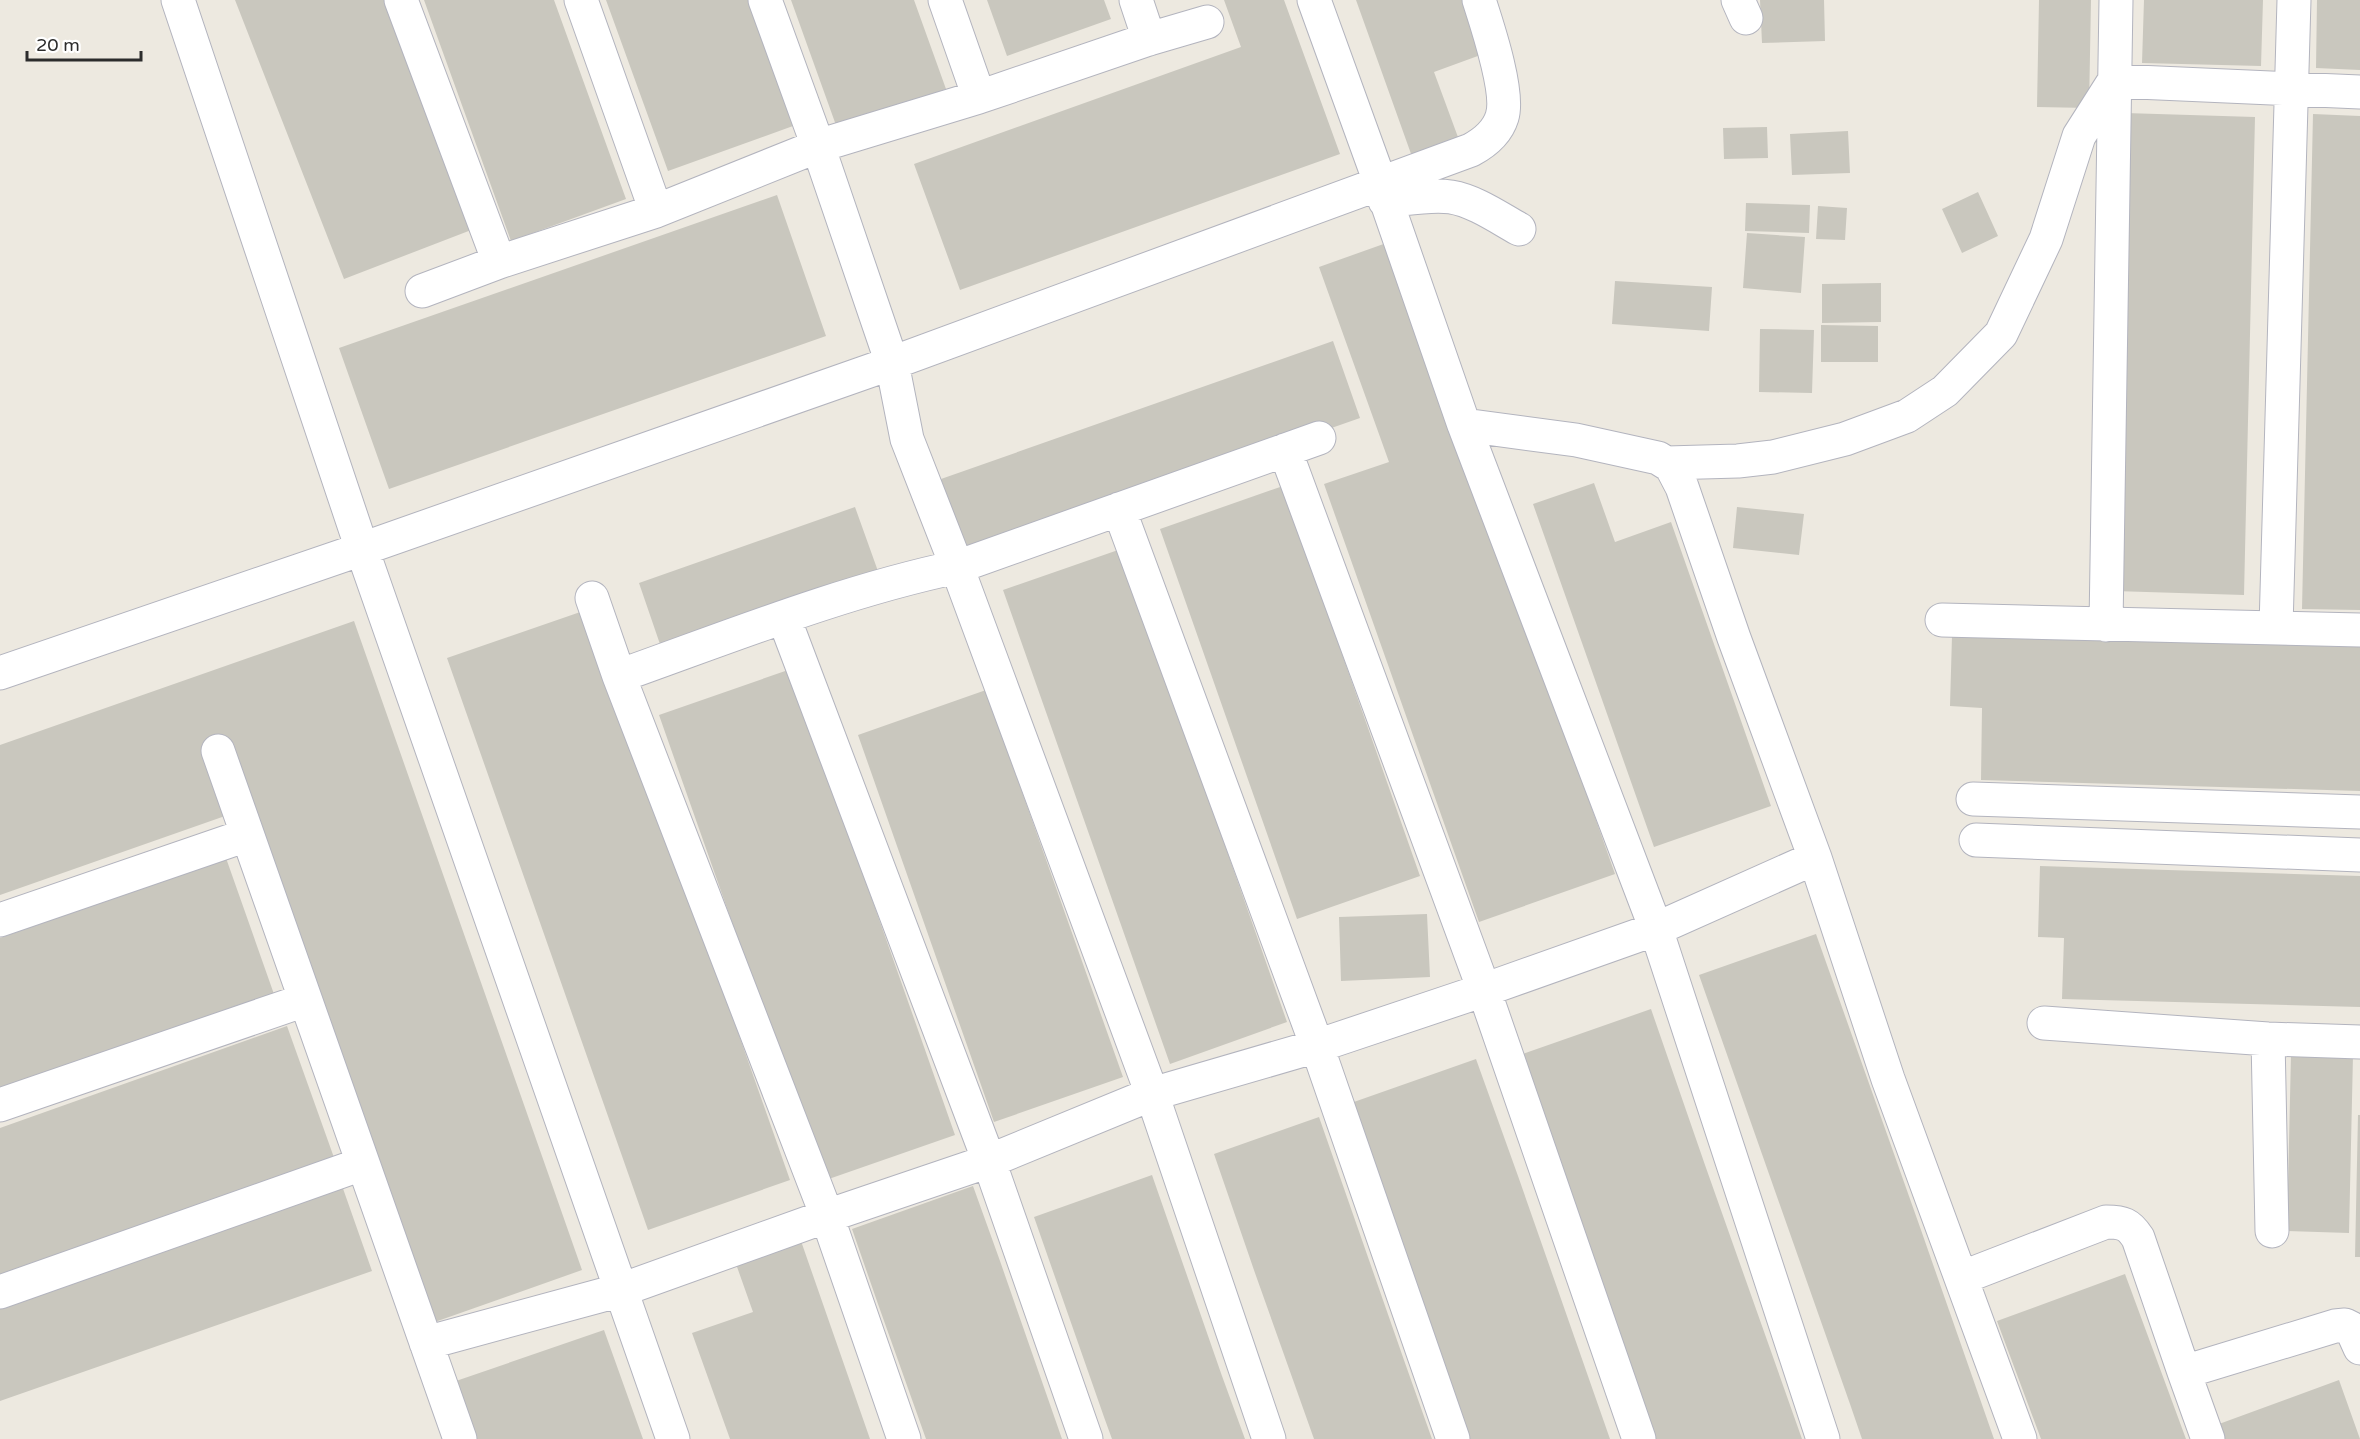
<svg xmlns="http://www.w3.org/2000/svg" width="2360" height="1439" viewBox="0 0 2360 1439" font-family="'Varela Round',sans-serif">
<rect width="100%" height="100%" fill="#ede9e0"/>
<path fill="#c9c7be" d="M 235,0 L 391,0 L 479,227 L 344,279 Z
M 424,0 L 554,0 L 626,199 L 511,241 Z
M 606,0 L 748,0 L 793,126 L 668,171 Z
M 791,0 L 914,0 L 946,89 L 837,128 Z
M 987,0 L 1104,0 L 1111,19 L 1007,56 Z
M 1224,0 L 1284,0 L 1340,154 L 960,290 L 914,164 L 1241,47 Z
M 1356,0 L 1467,0 L 1486,53 L 1434,72 L 1462,148 L 1415,165 Z
M 1760,0 L 1824,0 L 1825,41 L 1762,43 Z
M 2039,0 L 2091,0 L 2089,108 L 2037,107 Z
M 2144,0 L 2263,0 L 2261,66 L 2142,63 Z
M 2317,0 L 2360,0 L 2360,70 L 2316,68 Z
M 2125,113 L 2255,117 L 2244,595 L 2114,591 Z
M 2313,114 L 2360,116 L 2360,610 L 2302,609 Z
M 1767,127 L 1768,158 L 1724,159 L 1723,128 Z
M 1848,131 L 1850,173 L 1792,175 L 1790,134 Z
M 1978,192 L 1998,236 L 1962,253 L 1942,209 Z
M 777,195 L 826,336 L 389,489 L 339,348 Z
M 1746,203 L 1810,205 L 1809,233 L 1745,231 Z
M 1818,206 L 1847,208 L 1845,240 L 1816,239 Z
M 1747,233 L 1805,237 L 1801,293 L 1743,288 Z
M 1392,241 L 1615,874 L 1479,922 L 1324,484 L 1389,462 L 1319,267 Z
M 1615,281 L 1712,287 L 1709,331 L 1612,324 Z
M 1881,283 L 1881,322 L 1822,323 L 1822,284 Z
M 1821,325 L 1878,326 L 1878,362 L 1821,362 Z
M 1760,329 L 1814,330 L 1812,393 L 1759,392 Z
M 1333,341 L 1360,418 L 968,555 L 941,479 Z
M 1594,483 L 1615,542 L 1671,522 L 1771,806 L 1654,847 L 1533,504 Z
M 1283,486 L 1420,876 L 1297,919 L 1160,529 Z
M 855,507 L 879,574 L 662,650 L 639,583 Z
M 1737,507 L 1804,514 L 1799,555 L 1733,548 Z
M 1121,549 L 1287,1022 L 1170,1064 L 1003,590 Z
M 589,609 L 790,1180 L 648,1230 L 447,658 Z
M 354,621 L 582,1270 L 432,1323 L 225,816 L 0,895 L 0,745 Z
M 1952,636 L 2360,647 L 2360,791 L 1981,780 L 1982,708 L 1950,706 Z
M 791,669 L 955,1135 L 823,1181 L 659,715 Z
M 986,690 L 1123,1077 L 994,1122 L 858,735 Z
M 226,858 L 275,997 L 0,1094 L 0,938 Z
M 2040,866 L 2360,876 L 2360,1007 L 2062,999 L 2064,938 L 2038,937 Z
M 1427,914 L 1430,977 L 1341,981 L 1339,917 Z
M 1816,934 L 1921,1230 L 1994,1439 L 1862,1439 L 1850,1404 L 1699,975 Z
M 1651,1009 L 1705,1165 L 1802,1439 L 1655,1439 L 1520,1055 Z
M 287,1026 L 337,1166 L 0,1284 L 0,1128 Z
M 2291,1054 L 2353,1055 L 2349,1233 L 2287,1231 Z
M 1476,1059 L 1518,1176 L 1610,1439 L 1470,1439 L 1351,1103 Z
M 2358,1115 L 2360,1115 L 2360,1257 L 2355,1257 Z
M 1319,1117 L 1405,1363 L 1432,1439 L 1314,1439 L 1255,1273 L 1214,1154 Z
M 1152,1175 L 1222,1376 L 1245,1439 L 1112,1439 L 1104,1417 L 1034,1217 Z
M 340,1180 L 372,1271 L 0,1401 L 0,1299 Z
M 973,1186 L 1000,1261 L 1062,1439 L 926,1439 L 878,1304 L 852,1229 Z
M 801,1241 L 870,1439 L 730,1439 L 692,1333 L 753,1312 L 736,1264 Z
M 2125,1274 L 2186,1439 L 2041,1439 L 1997,1321 Z
M 604,1330 L 643,1439 L 476,1439 L 456,1381 Z
M 2339,1380 L 2360,1439 L 2225,1439 L 2219,1424 Z"/>
<g fill="none" stroke-linecap="round" stroke-linejoin="round">
<defs>
<path id="minor" d="M 178,0 L 362,549 L 673,1439
M 401,0 L 499,262
M 581,0 L 656,211
M 765,0 L 818,146 L 892,363 L 907,439 L 957,567 L 1152,1094 L 1269,1439
M 945,0 L 979,97
M 1136,0 L 1149,39
M 1314,0 L 1377,174 L 1464,425 L 1656,929 L 1823,1439
M 1738,0 L 1746,18
M 1385,201 C 1407,199 1430,194 1451,197 C 1475,201 1499,218 1519,229
M 422,291 L 499,262 L 656,211 L 818,146 L 979,97 L 1149,39 L 1207,22
M 1464,425 L 1576,440 L 1658,458 L 1671,466 L 1682,487 L 1734,638 L 1815,858
M 1285,450 L 1484,990 L 1639,1439
M 1667,463 L 1738,461 L 1773,457 L 1845,439 L 1907,416 L 1945,391 L 2001,334 L 2046,239 L 2079,136 L 2114,81 L 2360,92
M 1119,509 L 1317,1046 L 1453,1439
M 592,598 L 619,676 L 827,1216 L 904,1439
M 784,618 L 989,1161 L 1086,1439
M 1942,620 L 2360,630
M 2106,625 L 2116,0
M 2276,627 L 2294,0
M 0,673 L 362,549 L 892,363 L 1471,150 C 1484,143 1497,133 1502,117 C 1510,93 1487,25 1479,0
M 619,676 C 729,637 843,591 957,567 L 1319,438
M 218,751 L 460,1439
M 1973,799 L 2360,812
M 1976,840 L 2360,855
M 0,920 L 247,835
M 2044,1023 L 2268,1039 L 2360,1042
M 2268,1039 L 2272,1231
M 0,1105 L 305,1000
M 1961,1278 L 2106,1222 C 2123,1222 2129,1224 2138,1238 L 2184,1372 L 2335,1326 L 2345,1325 L 2351,1328 L 2360,1348
M 0,1292 L 362,1164
M 426,1343 L 621,1290 L 827,1216 L 989,1161 L 1152,1094 L 1317,1046 L 1484,990 L 1656,929 L 1815,858 L 1888,1079 L 2020,1439
M 2184,1372 L 2208,1439"/>
</defs>
<use href="#minor" stroke="#b3b4be" stroke-width="35"/>
<use href="#minor" stroke="#fff" stroke-width="33"/>
</g>
<path d="M27 51v9h114v-9" fill="none" stroke="#2c2c2c" stroke-width="3"/>
<text x="36" y="51" font-size="18" fill="#2c2c2c" stroke="#ffffff" stroke-width="4.5" paint-order="stroke">20 m</text>
</svg>
